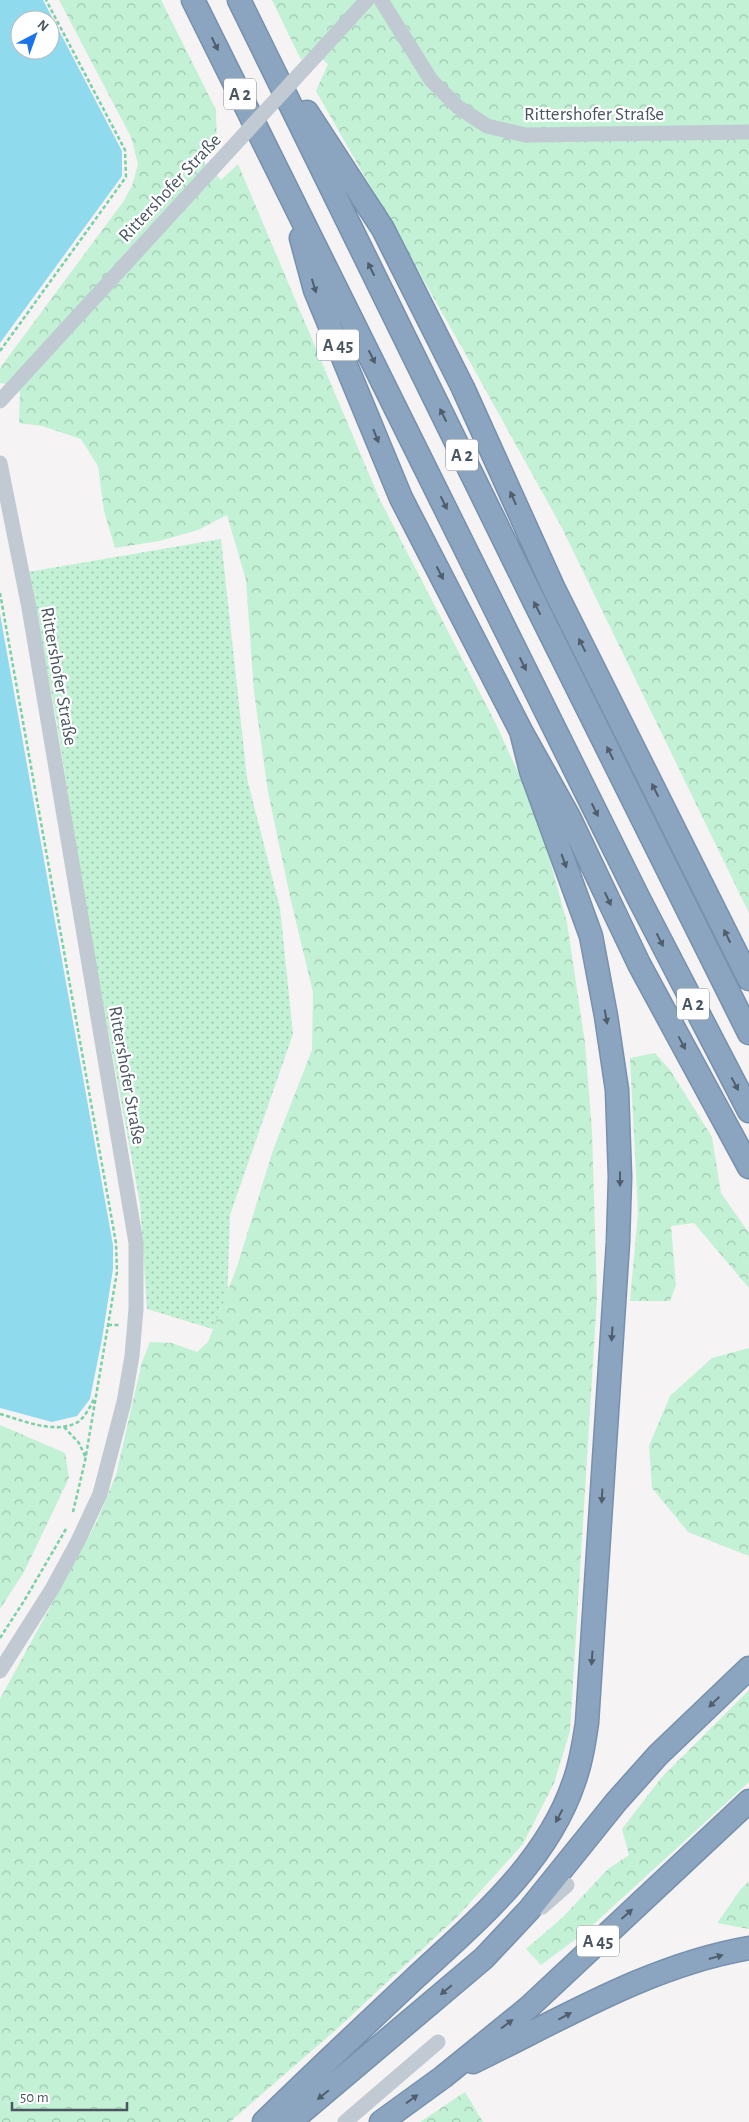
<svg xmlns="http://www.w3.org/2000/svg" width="749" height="2122" viewBox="0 0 749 2122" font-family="'Alegreya Sans',sans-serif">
<defs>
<pattern id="grass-dots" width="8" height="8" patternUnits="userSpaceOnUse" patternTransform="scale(1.25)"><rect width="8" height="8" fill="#c3f1d5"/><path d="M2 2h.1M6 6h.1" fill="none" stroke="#a0c6b0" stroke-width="1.8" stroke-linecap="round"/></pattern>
<pattern id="forest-crowns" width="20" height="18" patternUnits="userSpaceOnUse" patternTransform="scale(1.25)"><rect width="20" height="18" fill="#c3f1d5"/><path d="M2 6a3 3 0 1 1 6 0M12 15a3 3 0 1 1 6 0" fill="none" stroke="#a0c6b0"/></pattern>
</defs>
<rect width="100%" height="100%" fill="#f5f3f3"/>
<path fill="url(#grass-dots)" d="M 221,539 L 247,778 L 280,908 L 293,1034 L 230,1215 L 226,1333 L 147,1309 L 140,1204 L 88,921 L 56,718 L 28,572 Z"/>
<path fill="url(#forest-crowns)" d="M 59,0 L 161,0 L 216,110 L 217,148 L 204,162 L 221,180 L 238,164 L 380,500 L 496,724 L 538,816 L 567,923 L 585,1043 L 592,1131 L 597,1297 L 570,1731 L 554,1783 L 523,1844 L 457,1917 L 339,2027 L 230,2122 L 0,2122 L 0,1699 L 97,1521 L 116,1475 L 142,1362 L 150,1342 L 172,1343 L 197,1352 L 208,1342 L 237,1267 L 273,1150 L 312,1050 L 313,992 L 291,901 L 268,792 L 254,692 L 246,580 L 227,515 L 198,530 L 159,541 L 115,548 L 104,511 L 98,466 L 81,439 L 42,426 L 19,423 L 20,391 L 12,385 L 0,383 L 0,368 L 123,202 L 132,186 L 138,164 L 131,137 Z
M 272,0 L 749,0 L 749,913 L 561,526 L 460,344 L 316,91 L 328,64 L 311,51 L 301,60 Z
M 655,1053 L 670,1070 L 712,1137 L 721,1193 L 749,1233 L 749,1288 L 694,1223 L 671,1226 L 676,1285 L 670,1301 L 630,1301 L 638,1213 L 630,1058 Z
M 749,1348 L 749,1556 L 688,1532 L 652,1488 L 649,1446 L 670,1396 L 712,1358 Z
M 0,1425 L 65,1453 L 69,1478 L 24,1572 L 0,1609 Z
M 749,1690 L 749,1782 L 584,1933 L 541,1965 L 526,1949 L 563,1917 L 608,1869 L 629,1855 L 622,1829 L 661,1778 Z
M 749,1881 L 749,1929 L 717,1923 L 741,1889 Z
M 465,2092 L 483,2122 L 420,2122 Z"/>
<path fill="#90daee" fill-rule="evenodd" d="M 0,0 L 43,0 L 122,151 L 122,176 L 0,343 ZM 20,20 L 50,20 L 50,50 L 20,50 Z
M 0,614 L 113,1245 L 113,1269 L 102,1339 L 90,1399 L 77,1416 L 52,1422 L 0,1408 Z"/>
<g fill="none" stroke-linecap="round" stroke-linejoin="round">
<defs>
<path id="highway" d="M 193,0 L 638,897 L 749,1111
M 239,0 L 535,603 L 749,1033
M 307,112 L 383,229 L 463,388 L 553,587 L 749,979
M 301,238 L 315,290 L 401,498 L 521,731 L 569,817 L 639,964 L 749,1167
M 473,2062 C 562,2019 650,1965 749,1948
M 264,2122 C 313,2074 363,2027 413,1980 C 474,1923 546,1865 574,1782 C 581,1763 584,1743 587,1723 L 618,1242 L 620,1177 L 617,1090 L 606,1016 L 591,936 L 531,771 L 521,731
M 290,2122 L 484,1958 L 529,1910 L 616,1802 L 658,1755 L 749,1668
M 381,2122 L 443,2077 L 528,2008 L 749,1801"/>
</defs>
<use href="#highway" stroke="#7690ad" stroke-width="25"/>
<path stroke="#7ad0a6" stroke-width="2.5" stroke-dasharray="4 2.5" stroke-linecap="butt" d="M 0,351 L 126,177 L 125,150 L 46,0
M 0,593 L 116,1243 L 117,1272 L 85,1461 L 73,1512
M 108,1325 L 119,1325
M 0,1414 C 22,1420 55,1435 78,1422 C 85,1417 90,1407 94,1399
M 64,1427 L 79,1443 L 86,1458
M 0,1638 L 24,1601 L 66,1529"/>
<path stroke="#c1cad2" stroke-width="15" d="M 381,0 L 431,80 L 458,107 L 487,126 L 525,135 L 749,132
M 325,46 L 367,0
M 0,401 L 216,165
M 0,463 L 29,608 L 136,1243 L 136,1309 L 132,1356 L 124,1402 L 100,1494 L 78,1541 L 52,1589 L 0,1671
M 542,1907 L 567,1885
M 345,2122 L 438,2042"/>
<use href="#highway" stroke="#8ba5c1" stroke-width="22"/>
<path stroke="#c1cad2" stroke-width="15" d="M 216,165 L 325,46"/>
</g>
<defs><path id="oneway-solid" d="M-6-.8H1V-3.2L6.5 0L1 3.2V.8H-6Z" transform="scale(1.25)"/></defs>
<g fill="#505e6b">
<use href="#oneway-solid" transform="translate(215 44) rotate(64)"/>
<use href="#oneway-solid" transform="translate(371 269) rotate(-116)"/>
<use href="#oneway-solid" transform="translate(314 286) rotate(73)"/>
<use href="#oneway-solid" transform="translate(372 357) rotate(64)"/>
<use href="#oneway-solid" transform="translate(443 415) rotate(-116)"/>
<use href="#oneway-solid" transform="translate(376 436) rotate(68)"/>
<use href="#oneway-solid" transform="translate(513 498) rotate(-114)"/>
<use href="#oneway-solid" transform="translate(444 503) rotate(64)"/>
<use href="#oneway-solid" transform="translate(440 573) rotate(63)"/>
<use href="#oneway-solid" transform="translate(537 608) rotate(-117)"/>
<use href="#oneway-solid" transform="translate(582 645) rotate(-117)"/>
<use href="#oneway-solid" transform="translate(523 664) rotate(64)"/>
<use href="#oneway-solid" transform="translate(610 753) rotate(-116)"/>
<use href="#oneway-solid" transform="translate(655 790) rotate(-117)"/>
<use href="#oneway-solid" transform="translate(595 810) rotate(64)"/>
<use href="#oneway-solid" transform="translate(564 861) rotate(70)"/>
<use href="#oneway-solid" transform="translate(608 899) rotate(65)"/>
<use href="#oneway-solid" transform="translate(727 936) rotate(-116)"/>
<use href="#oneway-solid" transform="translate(660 940) rotate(63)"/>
<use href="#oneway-solid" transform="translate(606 1017) rotate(80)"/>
<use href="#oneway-solid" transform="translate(682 1043) rotate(62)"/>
<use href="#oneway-solid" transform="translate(735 1084) rotate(62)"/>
<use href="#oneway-solid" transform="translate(620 1179) rotate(90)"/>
<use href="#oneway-solid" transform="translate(612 1334) rotate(94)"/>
<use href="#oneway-solid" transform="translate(602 1496) rotate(93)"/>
<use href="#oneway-solid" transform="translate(592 1658) rotate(94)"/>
<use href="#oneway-solid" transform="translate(714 1702) rotate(136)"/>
<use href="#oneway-solid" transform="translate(559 1816) rotate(118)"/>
<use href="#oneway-solid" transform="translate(627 1914) rotate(-42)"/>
<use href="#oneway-solid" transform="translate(716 1957) rotate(-16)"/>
<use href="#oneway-solid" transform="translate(446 1990) rotate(140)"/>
<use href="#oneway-solid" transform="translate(565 2016) rotate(-28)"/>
<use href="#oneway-solid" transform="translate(507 2024) rotate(-37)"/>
<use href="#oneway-solid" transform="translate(323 2095) rotate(141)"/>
<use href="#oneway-solid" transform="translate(412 2099) rotate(-36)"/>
</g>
<g text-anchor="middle" stroke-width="4.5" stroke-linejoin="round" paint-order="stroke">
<g fill="#fff" stroke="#808990" stroke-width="1">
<rect x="224" y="78.5" width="32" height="31" rx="4"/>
<rect x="317" y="329.5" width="42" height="31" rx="4"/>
<rect x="446" y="439.5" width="32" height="31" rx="4"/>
<rect x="677" y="988.5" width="32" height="31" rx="4"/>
<rect x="577" y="1925.5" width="42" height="31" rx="4"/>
</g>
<g font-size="18" font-weight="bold" fill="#4a5661">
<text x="240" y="100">A 2</text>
<text x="338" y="351">A 45</text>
<text x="462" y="461">A 2</text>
<text x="693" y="1010">A 2</text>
<text x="598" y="1947">A 45</text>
</g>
<g font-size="19" fill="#4a5661" stroke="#fff">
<text x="594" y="120">Rittershofer Straße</text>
<text transform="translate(169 187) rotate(-47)" y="7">Rittershofer Straße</text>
<text transform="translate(60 676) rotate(80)" y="7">Rittershofer Straße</text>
<text transform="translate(128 1075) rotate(80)" y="7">Rittershofer Straße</text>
</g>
</g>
<g transform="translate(35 35) rotate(41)"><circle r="24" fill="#ffffff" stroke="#b7bbc0"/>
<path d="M0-4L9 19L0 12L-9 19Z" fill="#1a73e8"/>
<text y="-8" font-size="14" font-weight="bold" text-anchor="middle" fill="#4a5661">N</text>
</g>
<path d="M12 2102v8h115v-8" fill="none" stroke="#4a5661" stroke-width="2.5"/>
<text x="20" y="2102" font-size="15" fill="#4a5661" stroke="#ffffff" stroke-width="4" paint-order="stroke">50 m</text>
</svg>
